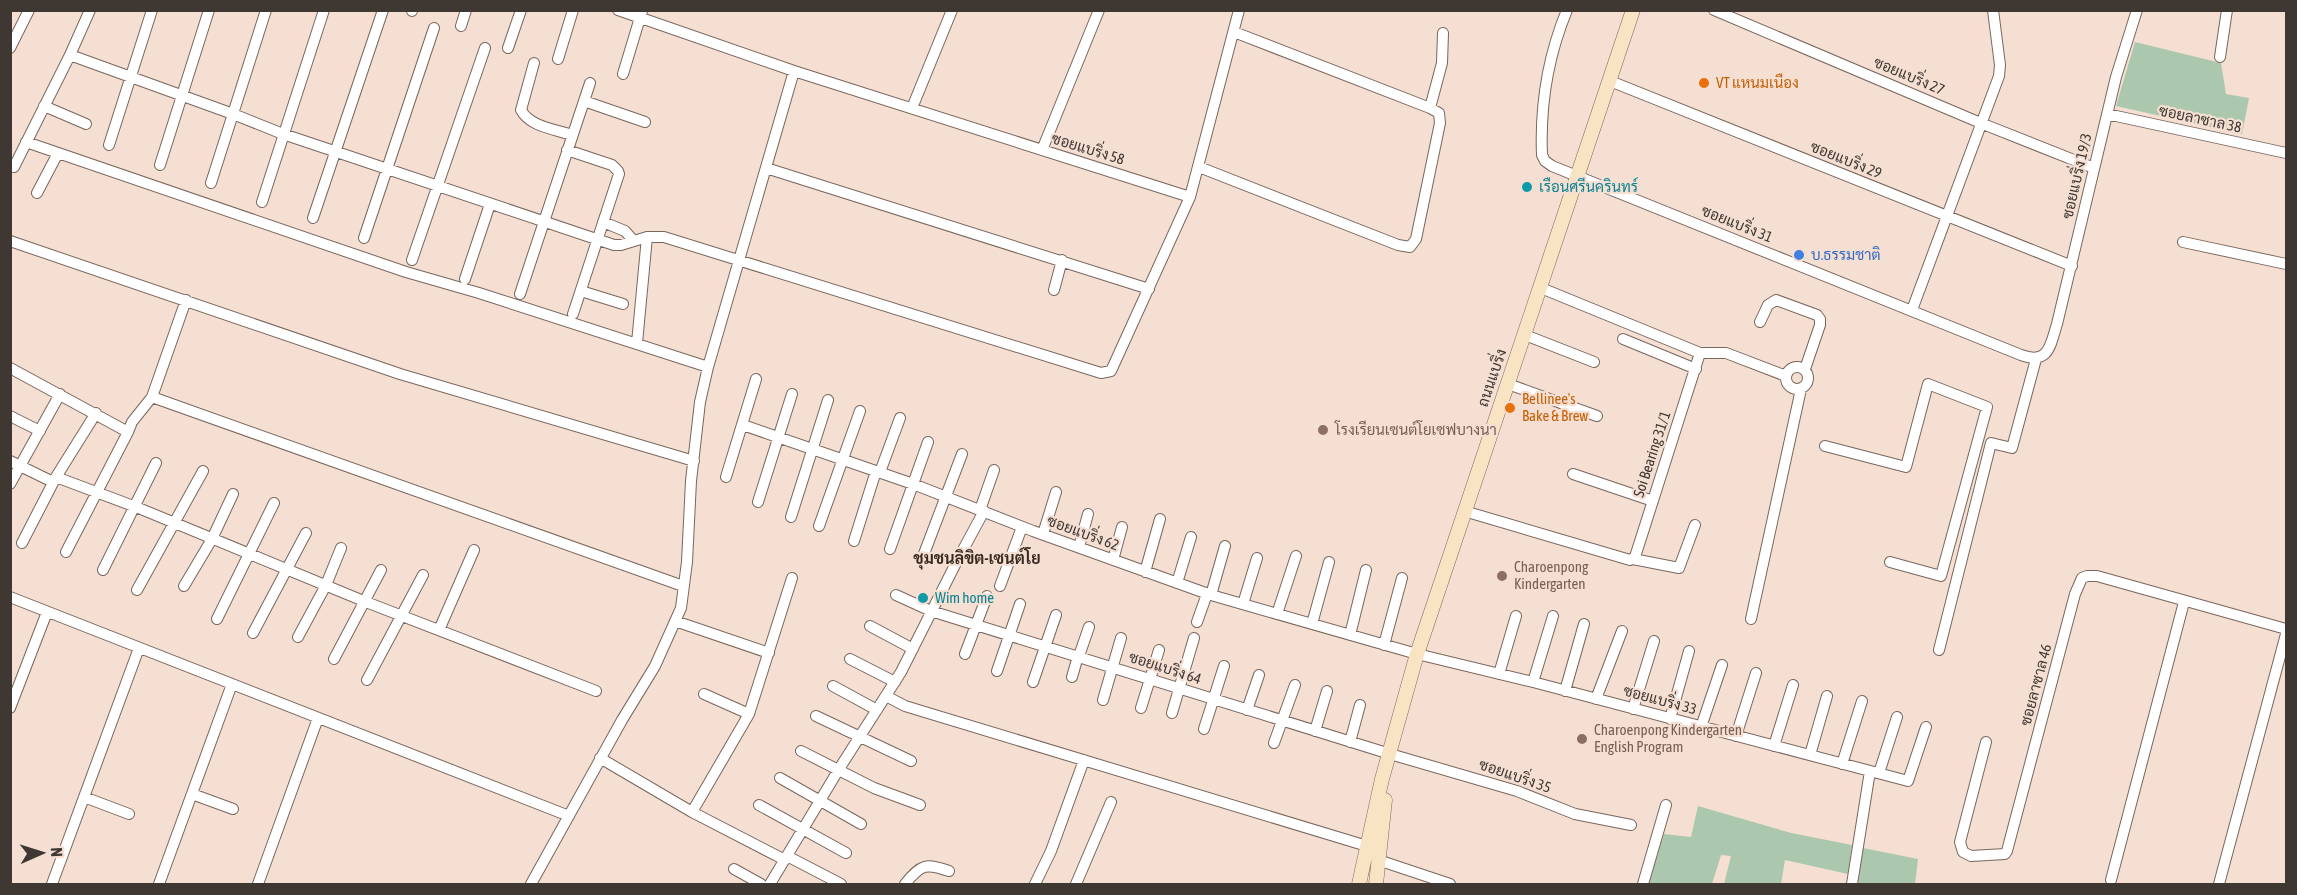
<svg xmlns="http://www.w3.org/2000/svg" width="2297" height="895" viewBox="0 0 2297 895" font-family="'Asap Condensed',Sarabun,sans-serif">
<rect width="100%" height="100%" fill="#f5dfd3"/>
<path fill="#abc7ad" d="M 2135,42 L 2221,63 L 2226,94 L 2249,98 L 2242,134 L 2116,106 Z
M 1698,806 L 1791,833 L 1852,845 L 1848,874 L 1785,860 L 1781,884 L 1724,884 L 1731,856 L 1721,855 L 1712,884 L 1647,884 L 1664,834 L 1691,837 Z
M 1863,848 L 1918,859 L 1915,884 L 1858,884 Z"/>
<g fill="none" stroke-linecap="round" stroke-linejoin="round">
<defs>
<path id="minor" d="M 90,10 L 70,55 L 233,114 L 283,134 L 614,245 L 621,245 L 647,237 L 664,237 L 1101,373 L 1111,371 L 1190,197
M 618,10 L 794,71 L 1190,197 L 1239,10
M 1567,10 C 1548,56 1540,106 1542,155 L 1545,161 L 1552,166 L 2021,355 C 2049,365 2050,346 2057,324 L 2116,77 L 2137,10
M 1714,10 L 1983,124 L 2094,168
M 412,11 L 412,10
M 461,26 L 466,10
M 10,48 L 29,10
M 508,48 L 521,10
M 2220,57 L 2227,10
M 558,59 L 573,10
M 534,63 L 521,110 C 530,127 555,129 572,135
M 623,74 L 642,11
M 1610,81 L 2072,266
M 584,101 L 645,122
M 44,106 L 86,124
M 912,108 L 952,10
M 1430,108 L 1442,63 L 1443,33
M 2107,114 L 2286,153
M 26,142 L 406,272 L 479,293 L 708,367
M 109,145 L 152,10
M 567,150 L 612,165 L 618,171 L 619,174 L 573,314
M 1042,150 L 1099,10
M 160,165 L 209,10
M 14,167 L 70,55
M 1199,167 L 1398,245 L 1410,247 L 1416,239 L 1440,123 L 1439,113 L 1430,108 L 1234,32
M 766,168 L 1149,289
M 211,183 L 266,10
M 37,193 L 58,153
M 262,202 L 324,10
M 313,218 L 383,10
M 603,222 L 625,231 L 633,240
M 364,238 L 434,28
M 10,241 L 400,374 L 694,461
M 2183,242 L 2286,264
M 412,260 L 485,48
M 465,279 L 490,204
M 1054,290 L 1062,260
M 581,291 L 623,304
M 520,294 L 590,83
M 1912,310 L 1999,76 L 2000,65 L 1993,10
M 1760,322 L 1768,305 L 1776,300 L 1817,315 L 1820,319 L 1820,325 L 1805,369
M 1525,335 L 1594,362
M 1623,339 L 1696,369
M 637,343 L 647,237
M 1700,353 L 1726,353 L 1786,376
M1786 378a11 11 0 1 1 22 0a11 11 0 1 1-22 0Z
M 10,368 L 128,432 L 132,422 L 152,397 L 186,300
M 1508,384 L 1597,416
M 152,397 L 683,586
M 10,416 L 40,431
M 743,425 L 913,484 L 1033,531 L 1211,595 L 1417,654 L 1533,682 L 1908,781 L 1926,727
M 1825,446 L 1906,467 L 1928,384 L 1987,407 L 1941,576 L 1890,562
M 10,461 L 53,482
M 880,472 L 900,418
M 1573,474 L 1653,501
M 56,477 L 136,507 L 366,602 L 596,691
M 726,477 L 756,379
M 10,484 L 60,394
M 758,502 L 792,394
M 980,510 L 994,470
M 1464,511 L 1630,560 L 1635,557 L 1700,353 L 1541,288
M 791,517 L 828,400
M 819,526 L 860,411
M 1043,534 L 1056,492
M 854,541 L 876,471
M 22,543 L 56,477 L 96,413
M 1079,547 L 1088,514
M 890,549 L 928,442
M 66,552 L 128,432
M 922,559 L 962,454
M 1633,559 L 1679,568 L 1695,525
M 1113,560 L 1122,527
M 103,570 L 156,463
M 1145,572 L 1160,519
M 1177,583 L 1191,537
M 184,586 L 212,539 L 233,494
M 1000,586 L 1022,527
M 137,590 L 203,471
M 896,595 L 931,611 L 1390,754 L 1517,791 L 1575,814 L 1631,825
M 1211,595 L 1225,546
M 10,597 L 569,816
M 1243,604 L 1257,558
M 1277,614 L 1296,556
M 217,619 L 274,503
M 1751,619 L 1801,389
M 675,621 L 769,653
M 1197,622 L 1207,594
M 1312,624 L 1329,562
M 870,626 L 913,649
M 439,630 L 474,550
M 253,633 L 306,533
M 1350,635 L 1366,570
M 298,637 L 326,585 L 341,548
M 1384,645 L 1402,578
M 1939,650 L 1991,443 L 2012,448 L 2036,359
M 965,654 L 987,596
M 1079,656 L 1089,627
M 334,659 L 381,570
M 850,659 L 895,682
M 997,671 L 1020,604
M 1499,674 L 1516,616
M 1072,677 L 1078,656
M 367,680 L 423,575
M 1033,682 L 1056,615
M 1533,682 L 1553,616
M 833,686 L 877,710
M 1565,691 L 1584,624
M 704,694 L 749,714
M 886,696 L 905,706 L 1367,846
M 1596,699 L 1622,631
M 1103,700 L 1121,638
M 10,708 L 47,612
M 1141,708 L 1159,650
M 1633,709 L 1654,641
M 1247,710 L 1259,675
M 1172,713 L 1194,638
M 816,716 L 911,761
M 1670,719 L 1689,651
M 1701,727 L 1722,665
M 1204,729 L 1224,666
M 1315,731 L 1327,691
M 1736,736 L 1756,673
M 1350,742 L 1360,705
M 1986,742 L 1960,842 L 1963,852 L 1971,856 L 2005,854 L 2007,851 L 2075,594 L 2082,578 L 2087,576 L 2097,576 L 2286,629
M 1274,743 L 1295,685
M 1774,746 L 1793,685
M 801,751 L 874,788 L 920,805
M 1810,755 L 1827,696
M 600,758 L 692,812 L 785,860
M 1842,764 L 1862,701
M 1879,773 L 1897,717
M 780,778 L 861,824
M 192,794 L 233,809
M 84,797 L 129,814
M 759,805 L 846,853
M 692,812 L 749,714 L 792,578
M 787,856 L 841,884
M 1378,860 L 1450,884
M 734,869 L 761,884
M 2111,880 L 2184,602
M 52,884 L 139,648
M 159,884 L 232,684
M 258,884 L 318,718
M 531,884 L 622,720 L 655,666 L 681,608 L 687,562 L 691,481 L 700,402 L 708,367 L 794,71
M 770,884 L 839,769 L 901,672 L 957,561 L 984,511
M 905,884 C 921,864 926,863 949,871
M 1035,884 L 1051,851 L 1084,760
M 1076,884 L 1111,802
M 1643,884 L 1666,805
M 1852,884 L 1870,771
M 2219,884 L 2286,634"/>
<path id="secondary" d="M 1359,884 L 1382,779 L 1417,654 L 1633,10
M 1376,884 L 1385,800"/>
</defs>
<use href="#minor" stroke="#79665c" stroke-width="12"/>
<use href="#secondary" stroke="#79665c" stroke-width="15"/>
<use href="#minor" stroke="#fff" stroke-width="10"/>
<use href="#secondary" stroke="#f8e3c3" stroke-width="14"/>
</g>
<g fill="#e8710a" stroke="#f5dfd3" stroke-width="2">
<circle cx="1704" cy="83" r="6"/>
<circle cx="1510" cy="408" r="6"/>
</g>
<g fill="#0f9aa8" stroke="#f5dfd3" stroke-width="2">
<circle cx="1527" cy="187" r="6"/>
<circle cx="923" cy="598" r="6"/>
</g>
<circle fill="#3f7fe0" stroke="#f5dfd3" stroke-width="2" cx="1799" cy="255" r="6"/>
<g fill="#8d6e63" stroke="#f5dfd3" stroke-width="2">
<circle cx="1323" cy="430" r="6"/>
<circle cx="1502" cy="576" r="6"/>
<circle cx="1582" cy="739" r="6"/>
</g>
<g text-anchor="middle" stroke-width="4.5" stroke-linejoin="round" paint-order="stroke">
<g font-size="15" fill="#3f3732" stroke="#f5dfd3">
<text transform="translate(1909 76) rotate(23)" y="5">ซอยแบริ่ง 27</text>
<text transform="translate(2200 119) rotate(12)" y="5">ซอยลาซาล 38</text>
<text transform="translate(1088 149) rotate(17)" y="5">ซอยแบริ่ง 58</text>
<text transform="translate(1846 160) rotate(22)" y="5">ซอยแบริ่ง 29</text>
<text transform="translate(2077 176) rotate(-77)" y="5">ซอยแบริ่ง 19/3</text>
<text transform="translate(1737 224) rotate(22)" y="5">ซอยแบริ่ง 31</text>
<text transform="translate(1492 378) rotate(-71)" y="5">ถนนแบริ่ง</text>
<text transform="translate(1652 454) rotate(-72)" y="5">Soi Bearing 31/1</text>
<text transform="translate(1083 533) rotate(20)" y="5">ซอยแบริ่ง 62</text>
<text transform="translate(1165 668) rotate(18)" y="5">ซอยแบริ่ง 64</text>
<text transform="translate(2036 685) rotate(-75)" y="5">ซอยลาซาล 46</text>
<text transform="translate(1660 700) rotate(15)" y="5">ซอยแบริ่ง 33</text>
<text transform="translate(1515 776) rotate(19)" y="5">ซอยแบริ่ง 35</text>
</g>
<g font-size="15" fill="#c56008" stroke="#f5dfd3" text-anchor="start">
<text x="1716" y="88">VT แหนมเนือง</text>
<text x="1522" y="404">Bellinee's<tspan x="1522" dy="17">Bake &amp; Brew</tspan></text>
</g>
<g font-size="15" fill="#0d838f" stroke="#f5dfd3" text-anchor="start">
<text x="1539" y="192">เรือนศรีนครินทร์</text>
<text x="935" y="603">Wim home</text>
</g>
<g font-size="15" fill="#366cbe" stroke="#f5dfd3" text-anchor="start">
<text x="1811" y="260">บ.ธรรมชาติ</text>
</g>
<g font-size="15" fill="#785e54" stroke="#f5dfd3" text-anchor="start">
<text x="1335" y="435">โรงเรียนเซนต์โยเซฟบางนา</text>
<text x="1514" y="572">Charoenpong<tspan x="1514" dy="17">Kindergarten</tspan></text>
<text x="1594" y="735">Charoenpong Kindergarten<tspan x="1594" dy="17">English Program</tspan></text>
</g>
<g font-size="16" font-weight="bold" fill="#392920" stroke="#f5dfd3">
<text x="977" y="564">ชุมชนลิขิต-เซนต์โย</text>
</g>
</g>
<rect width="2297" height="895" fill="none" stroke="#3f3732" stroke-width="24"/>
<g transform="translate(42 853) rotate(87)" stroke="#f5dfd3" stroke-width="4.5" paint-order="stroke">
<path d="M0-4.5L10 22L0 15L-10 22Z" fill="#3f3732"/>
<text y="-9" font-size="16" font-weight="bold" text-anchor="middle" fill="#3f3732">N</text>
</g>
</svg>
